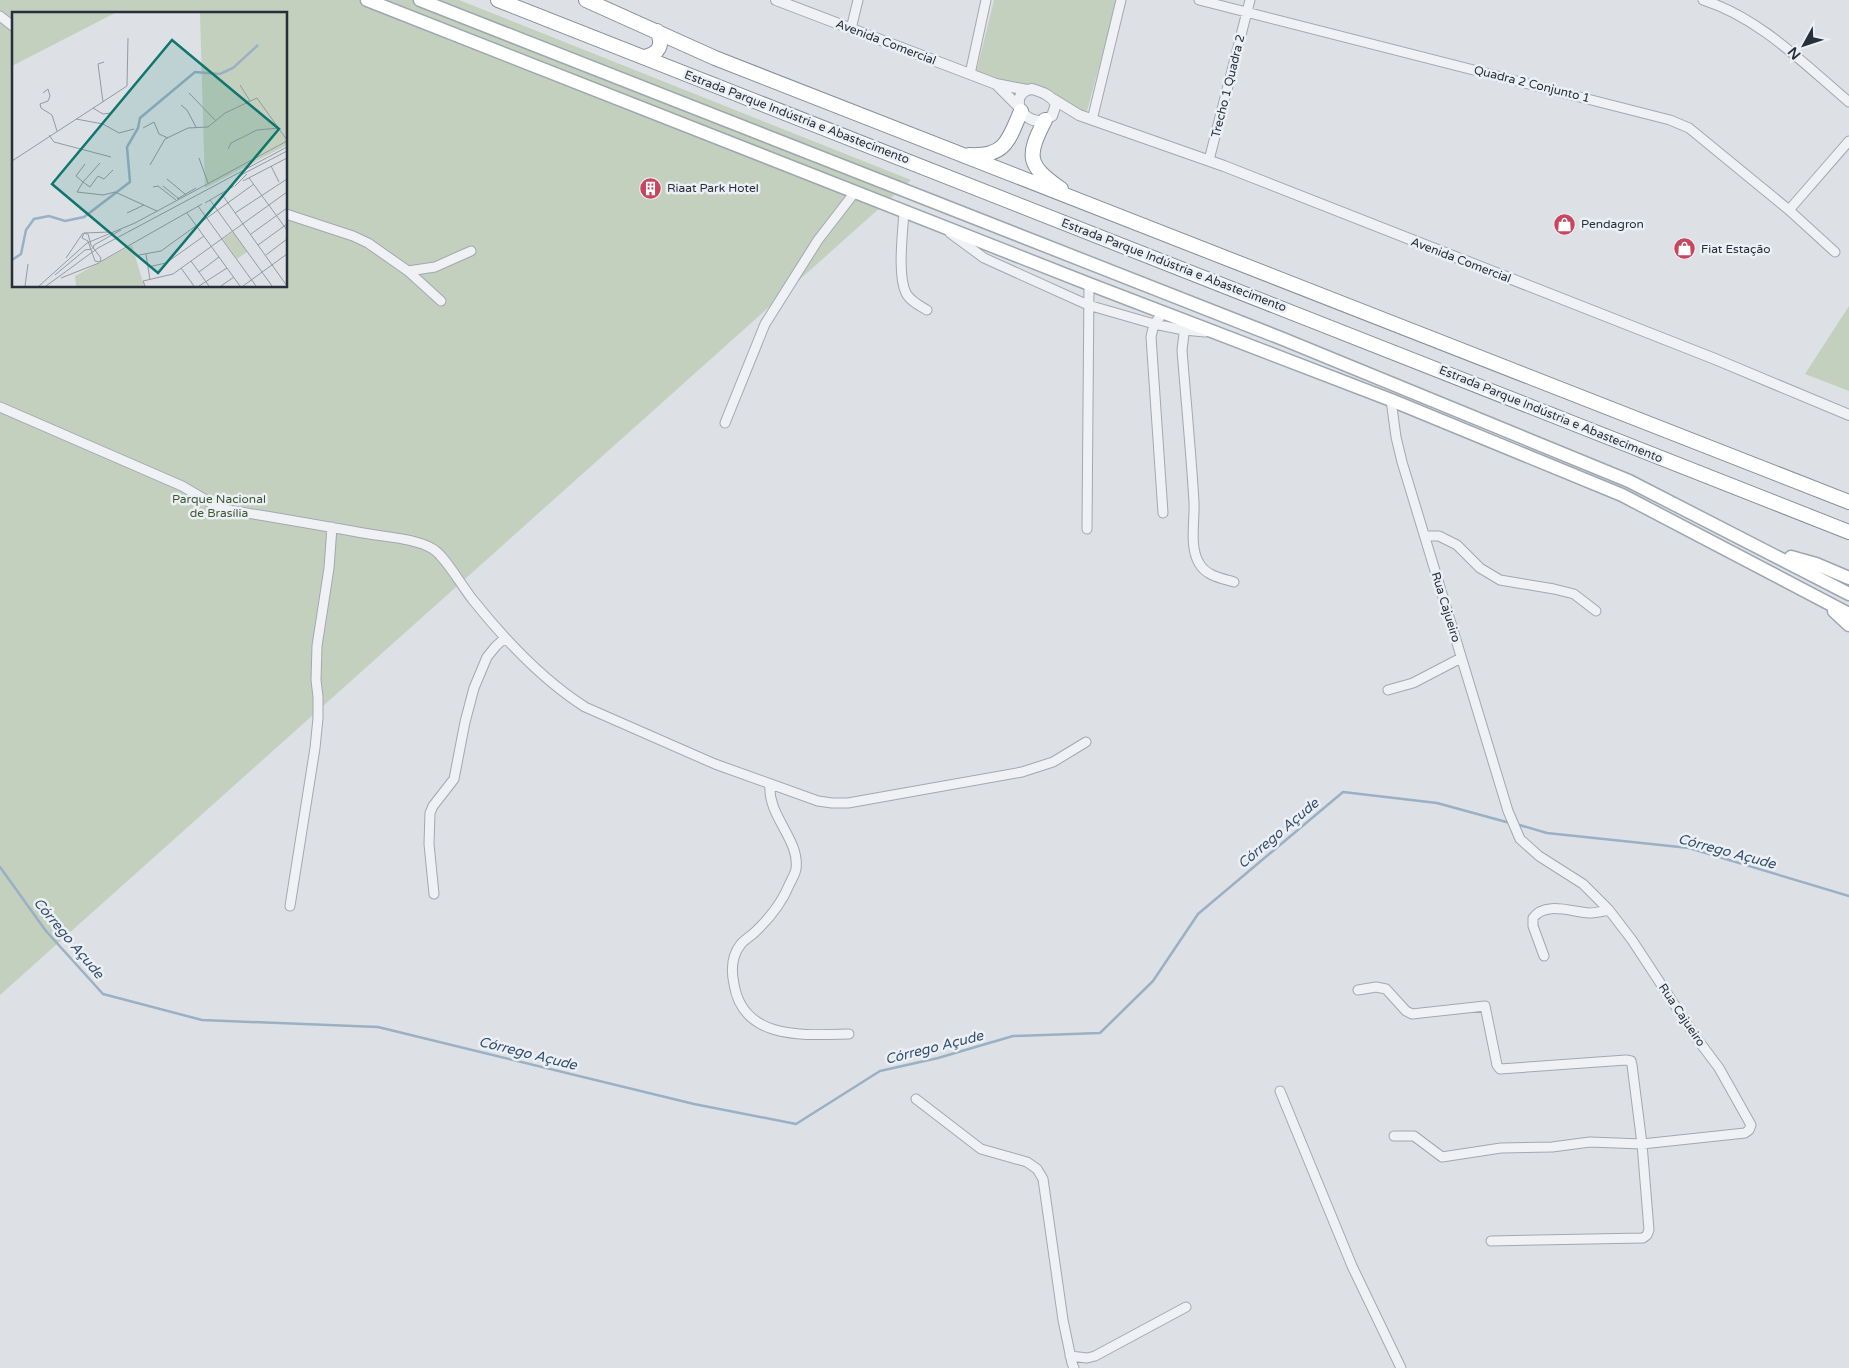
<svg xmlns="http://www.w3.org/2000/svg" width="1849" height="1368" viewBox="0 0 1849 1368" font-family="'Varela Round',sans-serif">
<rect width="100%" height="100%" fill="#dde1e6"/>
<path fill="#c3d0be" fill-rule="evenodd" d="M 0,0 L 459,0 L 911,180 L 0,995 ZM 14,14 L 286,14 L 286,286 L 14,286 Z
M 994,0 L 1117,0 L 1087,111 C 1065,109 1046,93 1025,87 C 1009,81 992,79 976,73 Z
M 1849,306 L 1849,391 L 1805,374 Z"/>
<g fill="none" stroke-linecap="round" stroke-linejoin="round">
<path stroke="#99b0c5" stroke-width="2.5" d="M 1516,824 L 1547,833 L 1689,848 L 1849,896
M 0,867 L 46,931 L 103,994 L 202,1020 L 378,1027 L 694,1104 L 796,1124 L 880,1071 L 938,1058 L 1013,1036 L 1100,1033 L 1153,981 L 1198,914 L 1343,792 L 1437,803 L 1510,823"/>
<defs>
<path id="minor" d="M 1199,0 L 1670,120 L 1689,128 L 1789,210 L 1835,252
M 1703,0 C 1760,18 1804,64 1849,102
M 0,16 L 14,27
M 851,29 L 858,0
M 970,74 L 986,0
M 1092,120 L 1121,0
M 1209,160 L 1250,0
M 1789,210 L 1849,141
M 904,211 C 903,231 897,275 906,293 C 910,301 920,306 927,310
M 286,214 L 353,236 L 368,243 L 408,271 L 435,267 L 471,251
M 950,233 L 984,258 L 1088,305 L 1154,324 L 1184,330 L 1205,332
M 408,271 L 441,301
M 1185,326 L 1182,350 C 1186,401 1191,452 1194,502 C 1195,521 1189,546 1199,563 C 1206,576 1221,578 1234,582
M 1391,400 L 1396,437 L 1402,462 L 1508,811 L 1520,839 L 1539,856 L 1583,884 L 1609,910 L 1632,940 L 1695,1036 L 1719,1068 L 1751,1125 L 1749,1130 L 1745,1133 L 1642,1144 L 1649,1230 L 1647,1235 L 1643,1238 L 1491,1241
M 0,407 L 182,486 L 216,506 L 228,510 C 273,517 318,525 363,533 C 384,537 416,538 433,549 C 445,556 463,588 473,600 C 505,640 541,679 585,707 L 715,764 L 818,801 L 832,803 L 848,803 L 1022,772 L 1053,762 L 1086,742
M 725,423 L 765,324 L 818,240 L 855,192
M 1163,513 L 1151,337 L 1154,324 L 1164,312
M 1087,529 L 1089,284
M 1425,536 L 1439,536 L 1457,545 L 1480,568 L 1500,580 L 1554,589 L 1574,594 L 1596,611
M 1388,690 L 1413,683 L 1461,658
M 770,784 C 767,816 800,839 796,869 C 795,874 792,879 790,883 C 782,903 770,918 755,932 C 751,936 744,940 741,944 C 731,956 731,970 734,984 C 743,1041 805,1035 849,1034
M 434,894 L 429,844 L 430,813 L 433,806 L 454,779 L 465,722 L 474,688 L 487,657 L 496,646 L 505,638
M 290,906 L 315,748 L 318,718 L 318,697 L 316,680 L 317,646 L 329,568 L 332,527
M 1544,956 L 1533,926 L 1533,918 C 1545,901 1572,912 1589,913 C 1596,913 1603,911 1609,910
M 1358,990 L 1376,987 L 1386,989 L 1406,1011 L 1412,1014 L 1485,1006 L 1497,1065 L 1500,1069 L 1626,1060 L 1631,1061 L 1632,1065 L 1642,1144 L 1590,1142 L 1552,1147 L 1501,1148 L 1442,1157 L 1414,1136 L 1394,1136
M 1280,1091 L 1352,1266 L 1401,1368
M 916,1099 L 981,1149 L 1027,1162 L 1037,1169 L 1043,1179 L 1063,1320 L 1072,1363 L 1074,1368
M 1070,1356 L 1087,1358 L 1095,1356 L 1186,1307"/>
<path id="tertiary" d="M 776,0 L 996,84 L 1027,90
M 996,84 L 1018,106
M 1032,89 C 1042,92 1051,95 1056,104 L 1052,116 L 1041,121 C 1037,121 1032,120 1029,118 C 1015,110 1015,91 1032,89 Z
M 1053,99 L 1079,115 L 1224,166 L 1715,359 L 1849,415"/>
<path id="primary" d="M 367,0 L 1089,284 L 1391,400 L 1622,495 L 1849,614
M 420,0 L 1283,339 L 1629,481 L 1849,594
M 1791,557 L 1816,564 L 1849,578
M 1834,611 L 1849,625"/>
<path id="trunk" d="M 498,0 L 1849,532
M 586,0 L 715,58 L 1849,502
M 644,57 C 659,54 664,45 657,31
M 1045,120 C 1026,157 1027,165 1061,189
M 969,155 C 1006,157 1009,139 1021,111"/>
</defs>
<use href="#minor" stroke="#a3a8b0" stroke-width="11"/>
<use href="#tertiary" stroke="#a3a8b0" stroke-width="12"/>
<use href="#primary" stroke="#9da6b1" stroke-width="15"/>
<use href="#trunk" stroke="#858f9c" stroke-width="16"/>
<use href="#minor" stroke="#eff1f5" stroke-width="9"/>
<use href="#tertiary" stroke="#eff1f5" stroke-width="10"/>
<use href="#primary" stroke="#fff" stroke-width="12"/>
<use href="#trunk" stroke="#fff" stroke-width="14"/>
</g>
<defs>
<symbol id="building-disc" viewBox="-11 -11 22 22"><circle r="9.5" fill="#c8455e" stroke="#ecf0f4"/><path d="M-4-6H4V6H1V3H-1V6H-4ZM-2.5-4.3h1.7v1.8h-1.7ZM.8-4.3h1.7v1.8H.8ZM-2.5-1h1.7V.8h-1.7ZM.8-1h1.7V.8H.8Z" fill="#fff"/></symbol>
<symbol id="shop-disc" viewBox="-11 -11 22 22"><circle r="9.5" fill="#c8455e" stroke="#ecf0f4"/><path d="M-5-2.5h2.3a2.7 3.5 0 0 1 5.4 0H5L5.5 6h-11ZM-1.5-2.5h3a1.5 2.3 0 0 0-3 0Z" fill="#fff"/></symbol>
</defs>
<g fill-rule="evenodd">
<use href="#building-disc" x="638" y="176" width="25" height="25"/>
<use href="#shop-disc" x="1552" y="212" width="25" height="25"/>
<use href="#shop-disc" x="1672" y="236" width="25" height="25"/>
</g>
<g text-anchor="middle" stroke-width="5" stroke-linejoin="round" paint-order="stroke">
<g font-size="12" fill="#272f3c" stroke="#ecf0f4">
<text transform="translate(886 42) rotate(21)" y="4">Avenida Comercial</text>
<text transform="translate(1532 84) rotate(14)" y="4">Quadra 2 Conjunto 1</text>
<text transform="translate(1228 86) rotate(-76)" y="4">Trecho 1 Quadra 2</text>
<text transform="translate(797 117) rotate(21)" y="4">Estrada Parque Indústria e Abastecimento</text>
<text transform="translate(1461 260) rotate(21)" y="4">Avenida Comercial</text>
<text transform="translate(1174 265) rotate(21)" y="4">Estrada Parque Indústria e Abastecimento</text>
<text transform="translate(1551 414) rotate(22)" y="4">Estrada Parque Indústria e Abastecimento</text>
<text transform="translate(1446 607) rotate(73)" y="4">Rua Cajueiro</text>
<text transform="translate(1682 1015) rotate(56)" y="4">Rua Cajueiro</text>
</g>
<g font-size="12" fill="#272f3c" stroke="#ecf0f4" text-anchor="start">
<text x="667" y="192">Riaat Park Hotel</text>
<text x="1581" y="228">Pendagron</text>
<text x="1701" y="253">Fiat Estação</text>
</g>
<g font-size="12" fill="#3d5735" stroke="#ecf0f4">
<text x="219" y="503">Parque Nacional<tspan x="219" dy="14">de Brasília</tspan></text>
</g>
<g font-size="14" font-style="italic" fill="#334f6e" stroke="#ecf0f4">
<text transform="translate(1278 833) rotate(-40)" y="5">Córrego Açude</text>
<text transform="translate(1727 851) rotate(15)" y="5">Córrego Açude</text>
<text transform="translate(69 938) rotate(50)" y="5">Córrego Açude</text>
<text transform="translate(934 1047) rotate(-14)" y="5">Córrego Açude</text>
<text transform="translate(528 1053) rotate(14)" y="5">Córrego Açude</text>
</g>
</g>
<g transform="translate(12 12)">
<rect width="275" height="275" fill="#dde1e6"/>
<path d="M 0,1 L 103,1 L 0,54 ZM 188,1 L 275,1 L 275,133 L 193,176 ZM 221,220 L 235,240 L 225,247 L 211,227 ZM 120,233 L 132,274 L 64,274 L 63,264 Z" fill="#c3d0be"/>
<path fill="none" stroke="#99b0c5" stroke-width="2.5" d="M 0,248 L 9,242 L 14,218 L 22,207 L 37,204 L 53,209 L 72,205 L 118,170 L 115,135 L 126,116 L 128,106 L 183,60 L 208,62 L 221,56 L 246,33"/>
<path fill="none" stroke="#949aa2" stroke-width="1" d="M 228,73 L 238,89M 31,81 L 36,77 L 38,84 L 36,89 L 28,92 L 29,96 L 40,103 L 45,119M 177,81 L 204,109M 91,90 L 86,52 L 92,50M 169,93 L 175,98 L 184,115M 81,96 L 91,102 L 99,101M 64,107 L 91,112 L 107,121 L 122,117M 131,116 L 142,110 L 147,122 L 156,126M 37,123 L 42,130 L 99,145M 216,137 L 219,131 L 245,118 L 267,116M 187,146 L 196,171M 0,149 L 115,74 L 116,26M 88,151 L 71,170 L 78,175 L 86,164 L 92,167 L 101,158M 73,152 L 64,164 L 71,170 L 65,180 L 91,183 L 103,180 L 145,199M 138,153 L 153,127 L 176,116 L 196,115 L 213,101 L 245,86 L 275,128M 259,154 L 267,170M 229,163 L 275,139M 237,166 L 275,218M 155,167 L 173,182M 231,169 L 275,146M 151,174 L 167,187M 223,174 L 235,162M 141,175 L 146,174 L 164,188M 209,181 L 275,274M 165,187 L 184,176M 198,188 L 260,274M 193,191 L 222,174M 186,194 L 244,274M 115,201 L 132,193M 175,201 L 228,274M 223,201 L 275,167M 72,221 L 76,222 L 79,233 L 89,246 L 88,250 L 83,249 L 76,229 L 70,226 ZM 72,221 L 97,220M 239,222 L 275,196M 246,233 L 275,212M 81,237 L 82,233 L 109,218M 134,242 L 138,268M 127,243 L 149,239 L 242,172M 254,243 L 275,227M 54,246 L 71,221M 179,249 L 197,274M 88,250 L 190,192M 136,255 L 154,251 L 192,224M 169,256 L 182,274M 187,260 L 207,245M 43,263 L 73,238 L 80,237M 49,266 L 87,251M 13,274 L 16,252M 27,274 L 75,231 L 123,211 L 275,129M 34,274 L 86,236 L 275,135M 133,274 L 131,269 L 161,262 L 275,180M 187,274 L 215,256M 209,274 L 222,265M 231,274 L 275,242"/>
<path fill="#0f766e" fill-opacity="0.15" stroke="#0f766e" stroke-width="2.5" d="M 160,28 L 267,117 L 146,261 L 40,172 Z"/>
<rect width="275" height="275" fill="none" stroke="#272f3c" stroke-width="2.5"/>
</g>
<g transform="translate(1804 45) rotate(230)" stroke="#ecf0f4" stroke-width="4" paint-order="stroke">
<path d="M0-4L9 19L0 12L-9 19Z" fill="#272f3c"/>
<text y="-8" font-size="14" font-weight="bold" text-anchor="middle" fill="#272f3c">N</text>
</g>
</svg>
